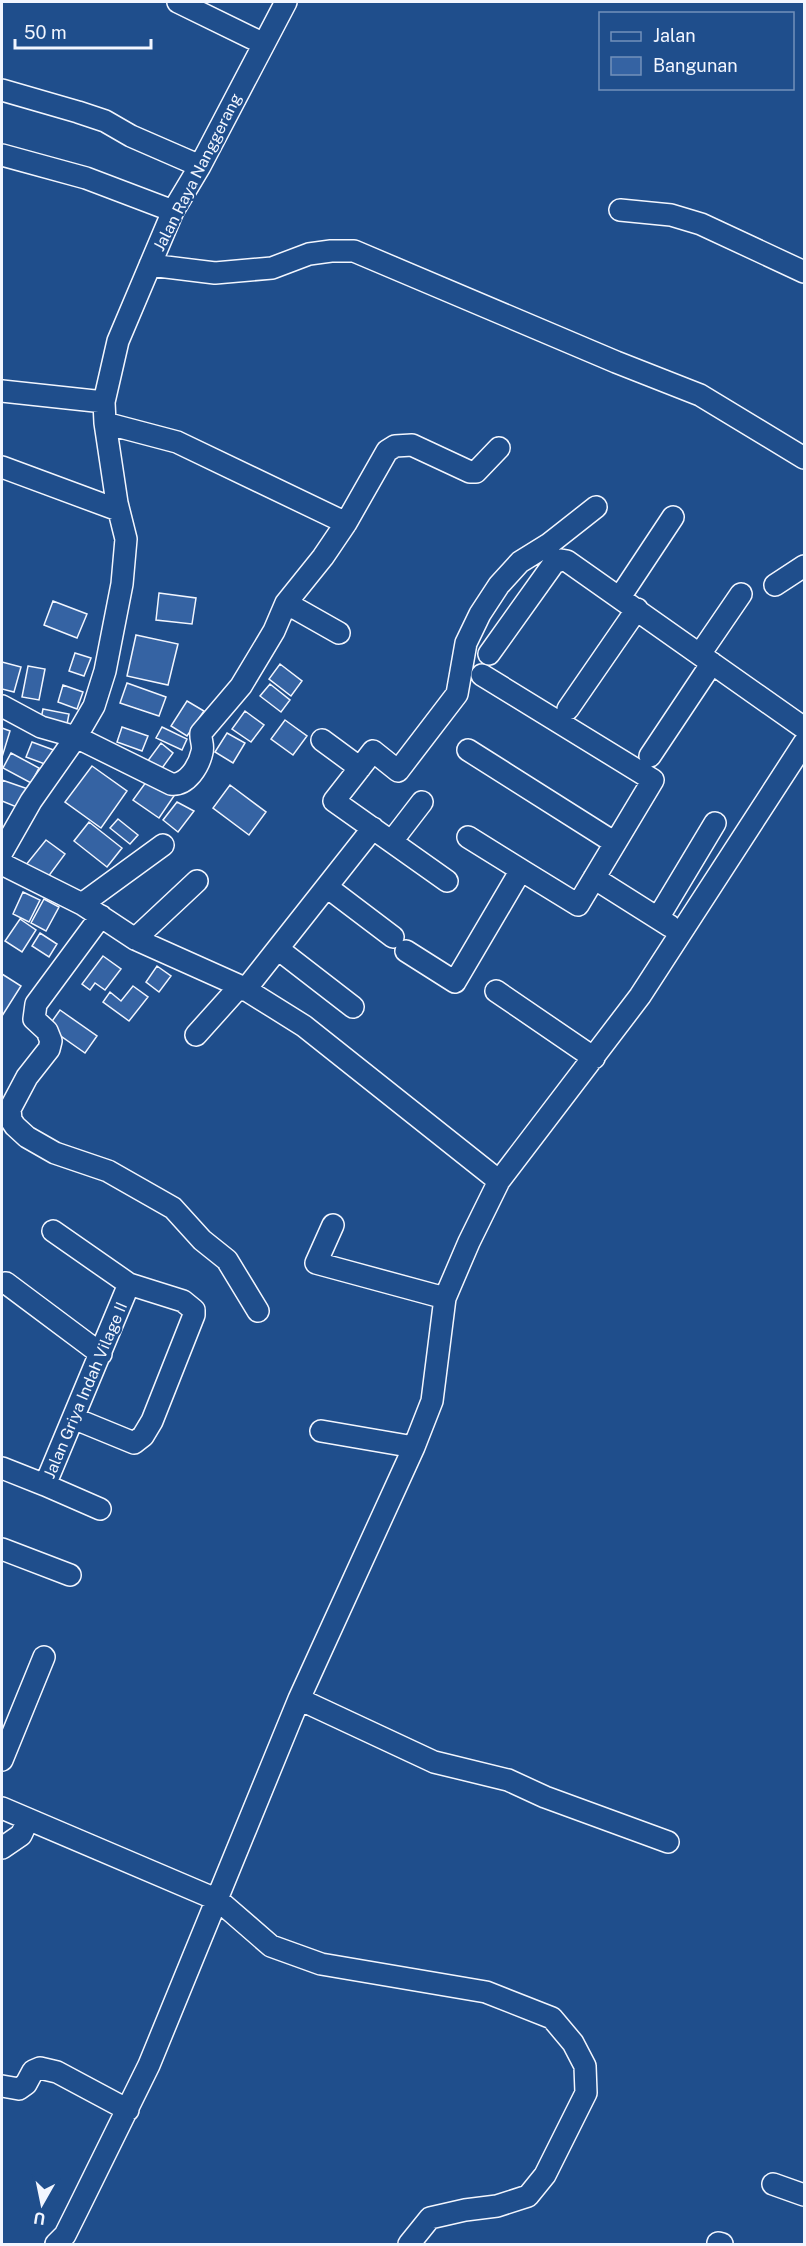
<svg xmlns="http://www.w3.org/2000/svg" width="806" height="2246" viewBox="0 0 806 2246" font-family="'Public Sans',sans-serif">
<rect width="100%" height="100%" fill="#1f4e8c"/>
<path fill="#3563a3" stroke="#f2f6ff" stroke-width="1.5" d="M 159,593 L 196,598 L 192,624 L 156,620 Z
M 53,601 L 87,614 L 77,638 L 44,625 Z
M 136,635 L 178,644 L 168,685 L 127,676 Z
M 75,653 L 91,658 L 84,676 L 69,671 Z
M 2,662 L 21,667 L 14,692 L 2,689 Z
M 280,664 L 302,681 L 291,696 L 269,679 Z
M 28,666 L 45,669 L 39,700 L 22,697 Z
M 127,683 L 166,697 L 159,716 L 120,703 Z
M 270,684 L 290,700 L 281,712 L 260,696 Z
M 63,685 L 83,692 L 77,709 L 58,702 Z
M 187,701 L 204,711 L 187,736 L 171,726 Z
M 43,709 L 69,714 L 66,729 L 40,724 Z
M 245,711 L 264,725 L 251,742 L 232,729 Z
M 285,720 L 307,736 L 293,755 L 271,739 Z
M 122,727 L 148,736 L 142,751 L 117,742 Z
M 162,727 L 187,739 L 182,750 L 156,738 Z
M 2,728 L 10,731 L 2,757 Z
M 227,733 L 245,743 L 233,763 L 215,752 Z
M 32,742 L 59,752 L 53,767 L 26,757 Z
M 161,743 L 173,753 L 157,775 L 144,766 Z
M 11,753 L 39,768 L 31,783 L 3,768 Z
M 92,766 L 127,791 L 101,828 L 65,802 Z
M 149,778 L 174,796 L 159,818 L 133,800 Z
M 2,780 L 31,790 L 24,810 L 2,801 Z
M 230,785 L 266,812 L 249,835 L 213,808 Z
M 177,802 L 194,811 L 178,832 L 163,820 Z
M 118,819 L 138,835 L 130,844 L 110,828 Z
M 89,822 L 122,848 L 107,867 L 74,841 Z
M 46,840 L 65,854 L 45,881 L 25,866 Z
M 23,892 L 40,900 L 29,922 L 13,914 Z
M 44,899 L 59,907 L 46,931 L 31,923 Z
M 20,919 L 36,930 L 22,952 L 5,941 Z
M 40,933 L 57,944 L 49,957 L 32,946 Z
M 103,956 L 121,969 L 105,990 L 95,983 L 90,990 L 82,984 Z
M 157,966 L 171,976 L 159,992 L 146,982 Z
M 2,974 L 21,986 L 2,1016 Z
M 133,986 L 148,997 L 129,1021 L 103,1002 L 110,992 L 121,1001 Z
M 60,1010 L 97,1036 L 85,1053 L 48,1027 Z"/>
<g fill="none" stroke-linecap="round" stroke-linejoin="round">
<defs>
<path id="minor" d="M 178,2 L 264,44
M 2,90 L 78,112 L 105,121 L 131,136 L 200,166
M 2,155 L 86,178 L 173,211
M 620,210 L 671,215 L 701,224 L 804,272
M 150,265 L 215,273 L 272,268 L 309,254 L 331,251 L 354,251 L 616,362 L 700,395 L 804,458
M 2,391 L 104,402
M 105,423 L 177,442 L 346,523
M 2,467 L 118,510
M 775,585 L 804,566
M 620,597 L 673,517
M 286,603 L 339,633
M 489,654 L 554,563 L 561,560 L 567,561 L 804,728
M 700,654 L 741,594
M 2,706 L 41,727 L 76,737 L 171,784 C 187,786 199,766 202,752 C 204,745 200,739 201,733 L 241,686 L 274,631 L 286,603 L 323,557 L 346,523 L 387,451 L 395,446 L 412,445 L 470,472 L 476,472 L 499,448
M 568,709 L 637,609
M 322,740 L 360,768
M 468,750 L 615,843
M 650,756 L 712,663
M 468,837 L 521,870
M 392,841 L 422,802
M 2,852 L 31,801 L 76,737 L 94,706 L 105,671 L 122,584 L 126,539 L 117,503 L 105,423 L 104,402 L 118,341 L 173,211 L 200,166 L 286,2
M 2,864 L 82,904 L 135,939 L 240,986 L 304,1026 L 499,1181
M 594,878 L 670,926
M 447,881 L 334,801 L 373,751 L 398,771 L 457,694 L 466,643 L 480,614 L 499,585 L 520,562 L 549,544 L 596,507
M 327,887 L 393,937
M 82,904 L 163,845
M 101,916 L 36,1004 L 34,1019 L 47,1031 L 51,1041 L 49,1049 L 27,1077 L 10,1109 L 11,1120 L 15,1126 L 27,1137 L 55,1153 L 108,1171 L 173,1208 L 202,1240 L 227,1260 L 258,1311
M 658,918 L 715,823
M 135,939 L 197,881
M 278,949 L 353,1007
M 406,951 L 455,982 L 521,870 L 578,905 L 653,780 L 482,675
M 245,990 L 373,828
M 496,991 L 594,1058
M 196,1035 L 240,986
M 333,1225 L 316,1263 L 445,1298
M 53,1231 L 129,1284 L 183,1301 L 194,1310 L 194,1315 L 152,1421 L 143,1436 L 134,1443 L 73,1418
M 6,1283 L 101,1354
M 321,1431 L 414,1447
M 2,1468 L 45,1485 L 129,1284
M 45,1485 L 100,1509
M 2,1549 L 70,1575
M 299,1699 L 434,1762 L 508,1780 L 545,1797 L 668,1842
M 2,1760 L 44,1657
M 2,1808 L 218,1900 L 271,1946 L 321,1964 L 486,1992 L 552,2018 L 573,2043 L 585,2066 L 586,2093 L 545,2175 L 528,2196 L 497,2206 L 465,2210 L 430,2218 L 409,2244
M 2,1848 L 21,1835 L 28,1820
M 2,2086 L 19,2089 L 26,2084 L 33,2071 L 40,2068 L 57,2072 L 128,2110
M 773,2184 L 804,2195
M 718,2243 L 722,2244
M 56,2244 L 65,2235 L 78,2209 L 149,2065 L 299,1699 L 414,1447 L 432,1401 L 445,1298 L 469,1242 L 499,1181 L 640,996 L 804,743"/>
</defs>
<use href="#minor" stroke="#f2f6ff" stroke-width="24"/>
<use href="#minor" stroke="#1f4e8c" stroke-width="21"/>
</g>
<g text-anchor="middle" stroke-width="4.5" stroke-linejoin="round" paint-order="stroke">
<g font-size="16" fill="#f2f6ff" stroke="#1f4e8c">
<text transform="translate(197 172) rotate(-63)" y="6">Jalan Raya Nanggerang</text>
<text transform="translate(85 1390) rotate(-67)" y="6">Jalan Griya Indah Vilage II</text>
</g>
</g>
<rect width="806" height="2246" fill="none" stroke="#f2f6ff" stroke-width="6"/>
<rect x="599" y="12" width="195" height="78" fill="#1f4e8c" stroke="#7391ba" stroke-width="1.5"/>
<rect x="611" y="32" width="30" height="9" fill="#1f4e8c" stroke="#7391ba" stroke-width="1.5"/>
<text x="653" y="42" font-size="18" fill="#f2f6ff">Jalan</text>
<rect x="611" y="57" width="30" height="18" fill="#3563a3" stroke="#7391ba" stroke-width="1.5"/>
<text x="653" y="72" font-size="18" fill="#f2f6ff">Bangunan</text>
<g transform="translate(42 2204) rotate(189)" stroke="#1f4e8c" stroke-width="4.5" paint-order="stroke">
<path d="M0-4.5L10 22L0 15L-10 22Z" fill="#f2f6ff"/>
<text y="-9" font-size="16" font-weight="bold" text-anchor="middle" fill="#f2f6ff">U</text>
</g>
<path d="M15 39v9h136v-9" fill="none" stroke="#f2f6ff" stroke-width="3"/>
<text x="24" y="39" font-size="18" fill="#f2f6ff" stroke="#1f4e8c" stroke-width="4.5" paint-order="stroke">50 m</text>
</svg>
